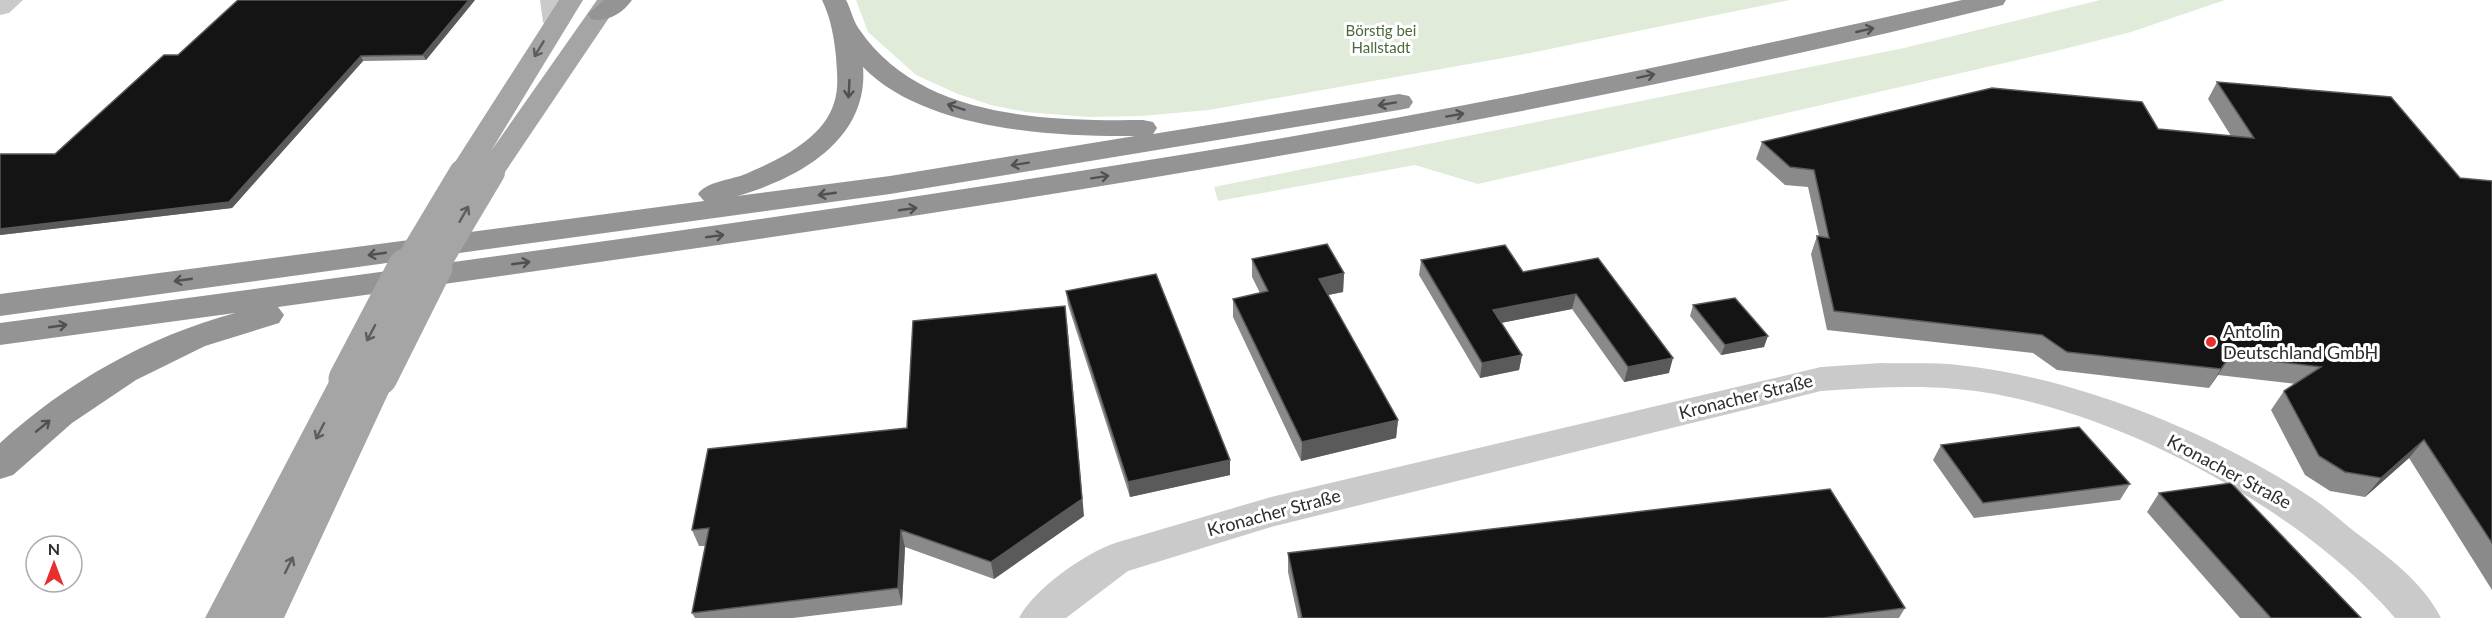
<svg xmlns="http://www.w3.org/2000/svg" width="2492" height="618" viewBox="0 0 2492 618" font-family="Lato,sans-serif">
<rect width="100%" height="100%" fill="#fff"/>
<path fill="#e1ebda" d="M 856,0 L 1790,0 L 1520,55 L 1209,110 L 1142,116 L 1088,117 L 1026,112 L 991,105 L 958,94 L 916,75 L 868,32 Z
M 2100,0 L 2225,0 L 2131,32 L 2052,52 L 1478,184 L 1415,165 L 1218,201 L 1214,187 L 1904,48 Z"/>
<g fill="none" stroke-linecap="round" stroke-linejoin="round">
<path fill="#cacaca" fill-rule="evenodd" d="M 0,0 L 23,0 L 9,13 L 0,15 Z
M 540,0 L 564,0 L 567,22 L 564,27 L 555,29 L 546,27 L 543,22 Z
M 1881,363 C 1906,364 1933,362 1958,365 C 2076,377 2214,433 2312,498 C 2327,508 2341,521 2355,532 C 2387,556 2423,582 2441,618 L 2395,618 C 2299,506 2105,402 1957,389 C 1912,385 1866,388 1821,391 L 1271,527 L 1128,571 L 1066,618 L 1019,618 C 1033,590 1085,553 1115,543 L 1271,497 L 1821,367 Z"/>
<path fill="#a5a5a5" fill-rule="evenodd" d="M 559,0 L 583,0 L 491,151 L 597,0 L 621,0 L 501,178 L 491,181 L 481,178 L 477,173 L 473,179 L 463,182 L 453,179 L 448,173 Z
M 379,365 L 391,368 L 396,377 L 284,618 L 205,618 L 335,370 L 347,367 L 359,370 L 362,376 L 367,368 Z"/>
<path fill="#949494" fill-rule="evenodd" d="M 604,0 L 632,0 C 623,13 607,23 591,19 L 588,14 Z
M 822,0 L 846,0 C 851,9 853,21 859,29 C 920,119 1046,121 1143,120 L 1153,122 L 1157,128 L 1153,134 L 1399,94 L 1409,96 L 1413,102 L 1409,108 L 1399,110 L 890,194 L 0,316 L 0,294 L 704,201 L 698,194 C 706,182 729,180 743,175 C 776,161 823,140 834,103 C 839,88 837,73 836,57 C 834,37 831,19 822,0 ZM 863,67 C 924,130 1053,137 1135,136 L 890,176 L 737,196 C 798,179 869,140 863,67 Z
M 1962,0 L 2006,0 L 2003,5 C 1436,146 856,227 278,307 L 284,315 L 279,323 L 205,346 L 136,380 L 72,423 L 13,475 L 0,479 L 0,443 C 67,382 147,337 235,313 L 0,345 L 0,323 C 416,267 833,213 1247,144 C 1487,104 1725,54 1962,0 Z"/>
<path stroke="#a5a5a5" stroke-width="28" d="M 406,268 L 463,173
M 434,268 L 491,172"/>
<path stroke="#a5a5a5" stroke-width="37" d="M 379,377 L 434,267
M 347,379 L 406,267"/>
</g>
<path fill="#8a8a8a" d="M 475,0 L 426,60 L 363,61 L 232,208 L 0,235 L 0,154 L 55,154 Z
M 2217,82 L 2460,178 L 2492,181 L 2492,590 L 2409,458 L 2365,497 L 2330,491 L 2305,475 L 2271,410 L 2284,391 L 2296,384 L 2218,375 L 2209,388 L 2057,370 L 2033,353 L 1827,330 L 1811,254 L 1817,236 L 1819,236 L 1808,187 L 1785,185 L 1756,159 L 1762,142 L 2158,129 L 2231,136 L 2208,99 Z
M 1598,258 L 1669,373 L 1624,382 L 1572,309 L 1501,323 L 1522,355 L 1519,370 L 1480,378 L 1419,275 L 1421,260 L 1523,272 Z
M 1252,259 L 1344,273 L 1343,292 L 1328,295 L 1398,420 L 1396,438 L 1301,461 L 1233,317 L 1233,299 L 1260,293 L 1252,277 Z
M 1066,291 L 1230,475 L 1130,497 L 1068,305 Z
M 1693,305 L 1764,347 L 1721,355 L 1690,316 Z
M 1941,445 L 2130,484 L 2120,500 L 1974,518 L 1933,460 Z
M 708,449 L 1084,516 L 994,579 L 905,547 L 902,605 L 793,618 L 695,618 L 692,613 L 705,546 L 699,546 L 692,530 Z
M 2159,493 L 2361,618 L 2240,618 L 2147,512 Z
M 1288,553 L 1905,608 L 1899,618 L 1298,618 L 1288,572 Z"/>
<path fill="#5a5a5a" d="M 469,0 L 475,0 L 426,60 L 423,55 Z
M 361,56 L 363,61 L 232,208 L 0,235 L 0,229 Z
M 1344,273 L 1343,292 L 1318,297 L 1319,279 Z
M 1576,294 L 1572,309 L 1490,325 L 1493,310 Z
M 1067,322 L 1084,516 L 994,579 L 991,562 Z
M 1768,336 L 1764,347 L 1721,355 L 1725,345 Z
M 1522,355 L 1519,370 L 1480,378 L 1482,363 Z
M 2230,356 L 2218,375 L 2209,388 L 2221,369 Z
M 1673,358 L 1669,373 L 1624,382 L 1628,367 Z
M 1398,420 L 1396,438 L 1301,461 L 1302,442 Z
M 2424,440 L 2409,458 L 2365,497 L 2381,478 Z
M 1230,460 L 1230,475 L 1130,497 L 1128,482 Z
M 901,530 L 905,547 L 902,605 L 898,588 Z"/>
<path fill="#141414" stroke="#5a5a5a" stroke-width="1.5" d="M 238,0 L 469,0 L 423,55 L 361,56 L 229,202 L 0,229 L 0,154 L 55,154 L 164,55 L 178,55 Z
M 2217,82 L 2391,97 L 2460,178 L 2492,181 L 2492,543 L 2424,440 L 2381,478 L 2345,472 L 2319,456 L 2284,391 L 2321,367 L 2230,356 L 2221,369 L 2067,352 L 2042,335 L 1834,311 L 1817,236 L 1829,238 L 1814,170 L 1790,167 L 1762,142 L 1992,88 L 2142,102 L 2158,129 L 2254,138 Z
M 1327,244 L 1344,273 L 1319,279 L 1398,420 L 1302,442 L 1233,299 L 1268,291 L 1252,259 Z
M 1505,245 L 1523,272 L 1598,258 L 1673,358 L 1628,367 L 1576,294 L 1493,310 L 1522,355 L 1482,363 L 1421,260 Z
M 1156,274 L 1230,460 L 1128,482 L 1066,291 Z
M 1735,298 L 1768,336 L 1725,345 L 1693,305 Z
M 1065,306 L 1082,499 L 991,562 L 901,530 L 898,588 L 692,613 L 709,528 L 692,530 L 708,449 L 907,428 L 913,321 Z
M 2079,427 L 2130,484 L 1983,503 L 1941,445 Z
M 2231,483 L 2361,618 L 2271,618 L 2159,493 Z
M 1830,489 L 1905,608 L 1823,618 L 1302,618 L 1288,553 Z"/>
<defs><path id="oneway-shaft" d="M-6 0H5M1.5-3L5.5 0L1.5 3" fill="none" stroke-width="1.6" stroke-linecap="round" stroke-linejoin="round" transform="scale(1.5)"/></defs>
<g stroke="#515151">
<use href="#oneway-shaft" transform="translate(1865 30) rotate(-13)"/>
<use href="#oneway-shaft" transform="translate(1646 76) rotate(-12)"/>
<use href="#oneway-shaft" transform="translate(849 89) rotate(93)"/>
<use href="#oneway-shaft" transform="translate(1387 104) rotate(170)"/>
<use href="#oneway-shaft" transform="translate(956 107) rotate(-162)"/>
<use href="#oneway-shaft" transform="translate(1455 115) rotate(-10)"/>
<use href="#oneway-shaft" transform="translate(1020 164) rotate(171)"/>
<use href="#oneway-shaft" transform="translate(1100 177) rotate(-9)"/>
<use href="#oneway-shaft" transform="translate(827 194) rotate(172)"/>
<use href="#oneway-shaft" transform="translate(908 209) rotate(-8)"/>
<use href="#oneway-shaft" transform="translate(715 236) rotate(-8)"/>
<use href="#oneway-shaft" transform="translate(377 254) rotate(172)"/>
<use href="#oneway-shaft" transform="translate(521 263) rotate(-8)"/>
<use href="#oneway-shaft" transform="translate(183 280) rotate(172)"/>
<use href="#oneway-shaft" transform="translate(58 326) rotate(-8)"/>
<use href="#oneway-shaft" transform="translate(43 426) rotate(-39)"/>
</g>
<g stroke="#5d5d5d">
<use href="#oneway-shaft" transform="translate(539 49) rotate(121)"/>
<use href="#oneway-shaft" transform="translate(464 214) rotate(-60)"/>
<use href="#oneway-shaft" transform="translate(371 333) rotate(118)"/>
<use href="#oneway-shaft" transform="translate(320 431) rotate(117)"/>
<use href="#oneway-shaft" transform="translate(289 565) rotate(-64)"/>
</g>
<circle fill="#e6302d" stroke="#fff" stroke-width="2" cx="2211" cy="342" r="6"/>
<g text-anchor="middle" stroke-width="6" stroke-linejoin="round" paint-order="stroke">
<g font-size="15" fill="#4c683a" stroke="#fff">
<text x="1381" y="36">Börstig bei<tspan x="1381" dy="17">Hallstadt</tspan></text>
</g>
<g font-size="18" fill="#2d2d2d" stroke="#fff" text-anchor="start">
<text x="2223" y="338">Antolin<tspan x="2223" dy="21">Deutschland GmbH</tspan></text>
</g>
<g font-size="18" fill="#2d2d2d" stroke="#fff">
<text transform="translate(1746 397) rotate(-14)" y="6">Kronacher Straße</text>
<text transform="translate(2229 472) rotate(28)" y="6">Kronacher Straße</text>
<text transform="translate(1274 513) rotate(-15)" y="6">Kronacher Straße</text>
</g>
</g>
<g transform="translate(54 564)"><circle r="28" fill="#ffffff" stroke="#ababab" stroke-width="1.5"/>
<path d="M0-4.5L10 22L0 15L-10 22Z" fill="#e6302d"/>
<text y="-9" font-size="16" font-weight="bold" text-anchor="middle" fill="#2d2d2d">N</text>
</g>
</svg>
